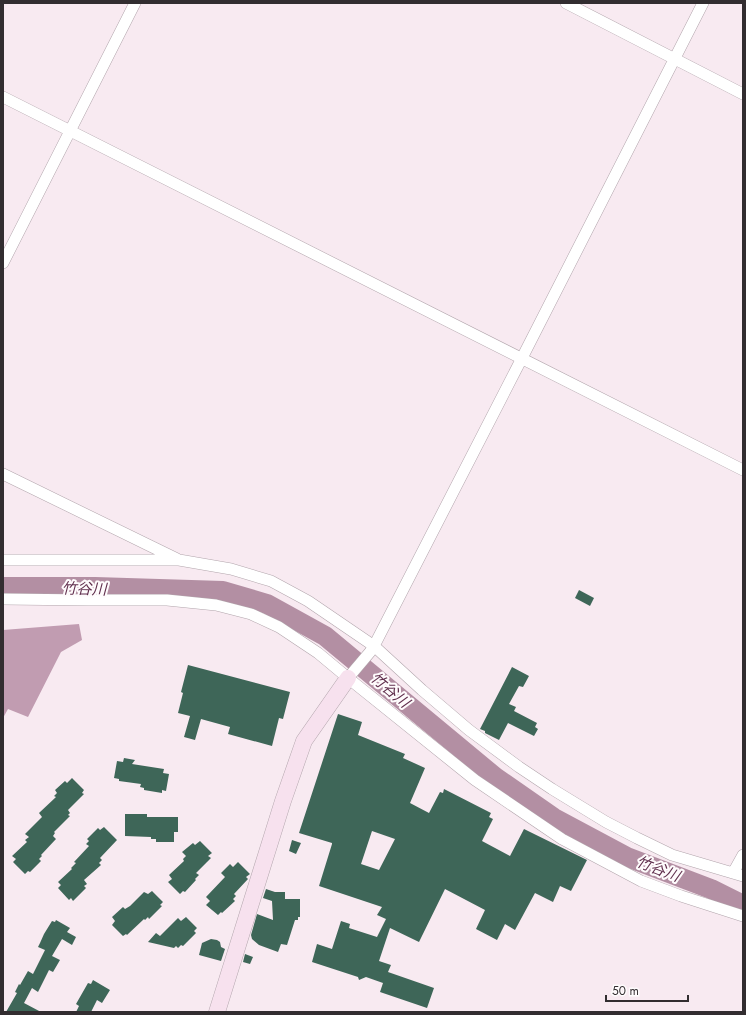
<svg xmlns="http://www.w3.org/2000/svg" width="746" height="1015" viewBox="0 0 746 1015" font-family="Jost,'Noto Sans JP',sans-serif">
<rect width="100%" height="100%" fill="#f8eaf1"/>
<path fill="#c19cb1" d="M 79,624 L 82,640 L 61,652 L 28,717 L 8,709 L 3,718 L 3,630 Z"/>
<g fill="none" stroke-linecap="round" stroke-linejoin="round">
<path stroke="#b38fa3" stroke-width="20" d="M 3,587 L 95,587 L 223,591 L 267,604 L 325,636 L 495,777 L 554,818 L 627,857 L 711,889 L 743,905"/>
</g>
<path fill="#3e6658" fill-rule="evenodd" d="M 579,590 L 594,598 L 590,606 L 575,598 Z
M 188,665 L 290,692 L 283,719 L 279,718 L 272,746 L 228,734 L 230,727 L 201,719 L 195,740 L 184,737 L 190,716 L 178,713 L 183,693 L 181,692 Z
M 512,667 L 529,676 L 523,687 L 519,686 L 509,704 L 516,707 L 514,711 L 537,723 L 535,727 L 538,729 L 534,736 L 508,723 L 499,740 L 485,733 L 485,731 L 480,729 Z
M 338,714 L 362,722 L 358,735 L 405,754 L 403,758 L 425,768 L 410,803 L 429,813 L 440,792 L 443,793 L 444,789 L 491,813 L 489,817 L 493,819 L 482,841 L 510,856 L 524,829 L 587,860 L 571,891 L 560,886 L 553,902 L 535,893 L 515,930 L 505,924 L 497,940 L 476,929 L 485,910 L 445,889 L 419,942 L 390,928 L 379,961 L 391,965 L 388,972 L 434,988 L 427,1008 L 380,992 L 383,983 L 366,977 L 359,980 L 358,977 L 312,962 L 317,944 L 332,949 L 341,921 L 350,924 L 349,928 L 377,937 L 386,919 L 377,915 L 382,907 L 319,886 L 332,844 L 332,843 L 299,833 ZM 372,831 L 395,839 L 379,870 L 361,864 Z
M 124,758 L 135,760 L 132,764 L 164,769 L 163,773 L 169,774 L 166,791 L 162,790 L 162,793 L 144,790 L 144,788 L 140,787 L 141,784 L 119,781 L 119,779 L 114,778 L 117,761 L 123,762 Z
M 72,778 L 84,790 L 82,793 L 84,794 L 68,810 L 70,813 L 68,815 L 70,816 L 54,832 L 55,833 L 53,836 L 56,839 L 41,855 L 42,856 L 39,859 L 41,861 L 30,872 L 28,871 L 25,874 L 13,862 L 16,859 L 12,856 L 27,842 L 25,840 L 29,837 L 25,834 L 42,817 L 39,813 L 56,797 L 54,796 L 57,793 L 55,790 L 65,781 L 67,783 Z
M 125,814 L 147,814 L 147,817 L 178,817 L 178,832 L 174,832 L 174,842 L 156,842 L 156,839 L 151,839 L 151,837 L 125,836 Z
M 104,827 L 117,840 L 100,858 L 102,860 L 99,863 L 101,865 L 84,880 L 87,884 L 84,886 L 86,888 L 73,901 L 71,898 L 69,900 L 58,888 L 61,885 L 58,882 L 72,869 L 71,868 L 76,863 L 74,862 L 89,846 L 86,844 L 89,841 L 87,839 L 98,828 L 100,830 Z
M 292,840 L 301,843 L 296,854 L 289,851 Z
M 200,841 L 212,853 L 208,856 L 211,858 L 196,873 L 199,875 L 195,879 L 196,880 L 185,892 L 183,891 L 180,894 L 168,882 L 172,879 L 169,875 L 184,861 L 183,859 L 186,856 L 182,852 L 193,843 L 195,845 Z
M 238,862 L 250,874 L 246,877 L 248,879 L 234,894 L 236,896 L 233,899 L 235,901 L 222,913 L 221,912 L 218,915 L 206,905 L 210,901 L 206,897 L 225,877 L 221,873 L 230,864 L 233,867 Z
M 266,889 L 275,892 L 285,892 L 285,899 L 300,899 L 300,917 L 298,917 L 298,920 L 295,920 L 287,945 L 281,944 L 278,952 L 259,945 L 252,939 L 251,935 L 257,914 L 273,920 L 272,901 L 263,898 Z
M 152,891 L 163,902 L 160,905 L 162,906 L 149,919 L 148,917 L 145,920 L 144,919 L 127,935 L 126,934 L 123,936 L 112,925 L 115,921 L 112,917 L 123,907 L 125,909 L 130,906 L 144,892 L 148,894 Z
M 186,917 L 197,928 L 194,931 L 196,933 L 183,946 L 181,945 L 178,948 L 176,946 L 174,948 L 148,942 L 156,933 L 160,936 L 178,918 L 181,921 Z
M 56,920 L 70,928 L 67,932 L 76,937 L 72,945 L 62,939 L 52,956 L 60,960 L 53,972 L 49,970 L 38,992 L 32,988 L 24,1003 L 41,1012 L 6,1012 L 17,993 L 15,992 L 19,984 L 20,985 L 28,971 L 33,974 L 45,950 L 38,947 L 40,943 L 44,934 L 52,921 L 55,922 Z
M 211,939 L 217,940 L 220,942 L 221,947 L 225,949 L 221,961 L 199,955 L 202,943 Z
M 245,954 L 253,957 L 250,964 L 243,962 Z
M 93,980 L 110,990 L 102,1003 L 97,1000 L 91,1012 L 76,1012 L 79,1006 L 76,1004 L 88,983 L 91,984 Z"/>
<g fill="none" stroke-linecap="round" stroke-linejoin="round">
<defs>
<path id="street" d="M 566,3 L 743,94
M 3,97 L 743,470
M 3,263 L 135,3
M 3,474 L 177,559
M 3,560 L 179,560 L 231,569 L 271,581 L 308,601 L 374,646 L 422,690 L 469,730 L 519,767 L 552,789 L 606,822 L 637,838 L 672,855 L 743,876
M 3,599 L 88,600 L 167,600 L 216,605 L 251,614 L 279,627 L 318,653 L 348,678 L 475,780 L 562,839 L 641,881 L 681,896 L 743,916
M 348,678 L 370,652 L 374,646 L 522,358 L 703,3
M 733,873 L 743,855"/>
<path id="secondary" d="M 217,1012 L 283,801 L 304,741 L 348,678"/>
</defs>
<use href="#street" stroke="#b2a5ac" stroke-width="12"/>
<use href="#secondary" stroke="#b2a5ac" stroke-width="17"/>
<use href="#street" stroke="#fff" stroke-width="11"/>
<use href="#secondary" stroke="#f7e1ee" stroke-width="16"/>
</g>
<g text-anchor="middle" stroke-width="4" stroke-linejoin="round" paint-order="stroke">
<g font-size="15" font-style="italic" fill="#602f4d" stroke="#fefbfc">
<text transform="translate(84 589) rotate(1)" y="5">竹谷川</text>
<text transform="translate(390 690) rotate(40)" y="5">竹谷川</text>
<text transform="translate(658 869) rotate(21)" y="5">竹谷川</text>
</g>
</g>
<rect width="746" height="1015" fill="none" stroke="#322d30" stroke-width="8"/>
<path d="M606 995v6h82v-6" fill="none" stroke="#322d30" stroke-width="2"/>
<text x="612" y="995" font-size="12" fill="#322d30" stroke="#fefbfc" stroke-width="3" paint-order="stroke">50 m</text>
</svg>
